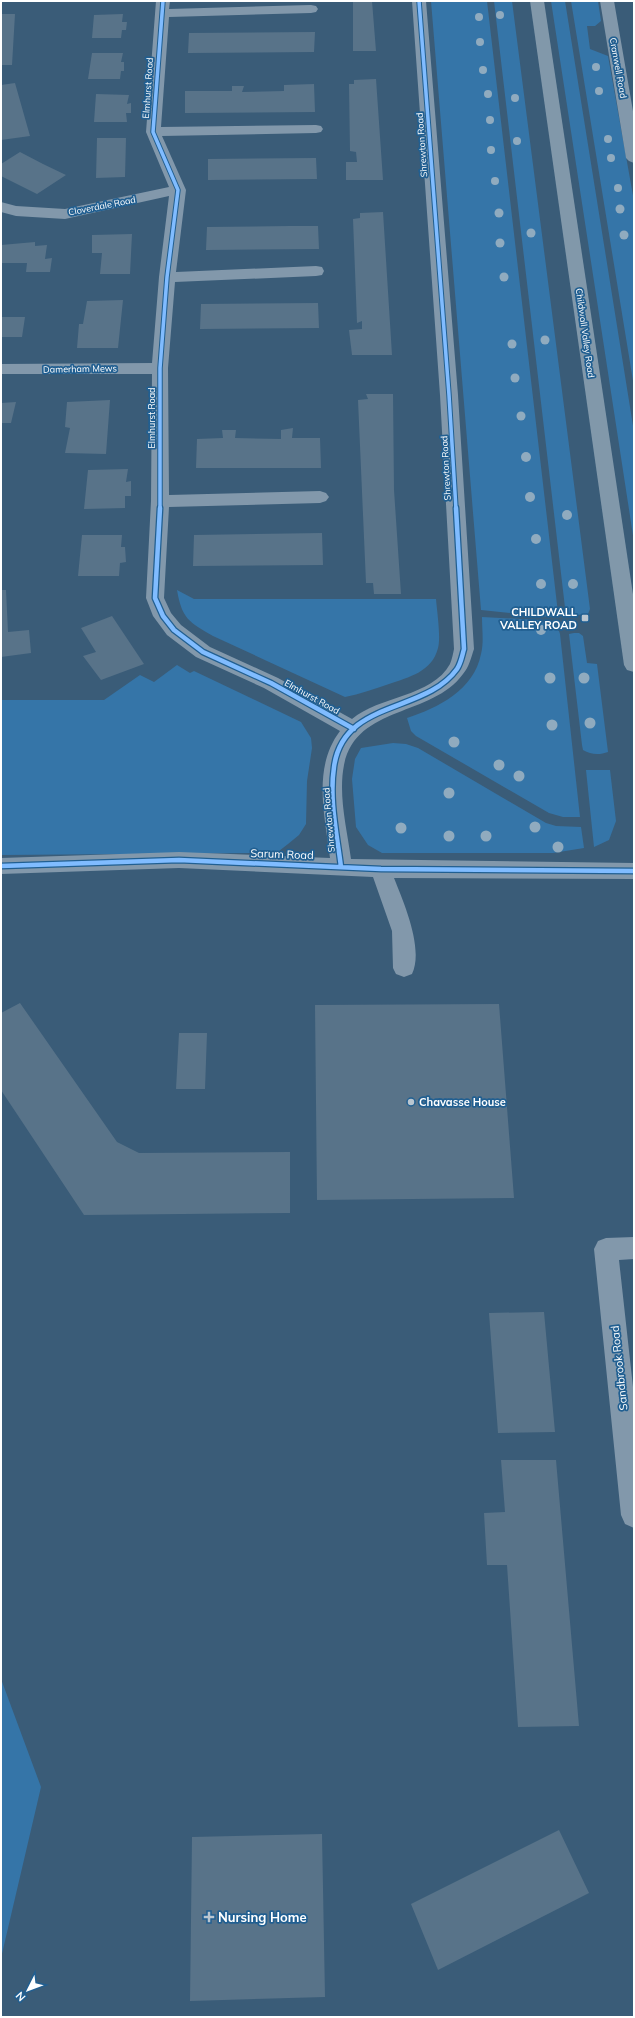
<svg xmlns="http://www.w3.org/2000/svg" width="635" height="2018" viewBox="0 0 635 2018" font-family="Mulish,sans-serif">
<rect width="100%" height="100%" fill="#3a5c78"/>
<path fill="#3575a8" d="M 431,1 L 487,1 L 558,613 L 551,617 L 481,610 Z
M 494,1 L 512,1 L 590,609 L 588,614 L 566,616 Z
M 551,1 L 565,1 L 634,432 L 634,542 Z
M 571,1 L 598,1 L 601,21 L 595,26 L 587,26 L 590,49 L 608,56 L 634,201 L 634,387 Z
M 177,590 L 194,599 L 436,599 C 437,611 441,638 438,648 C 432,672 409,677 389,684 C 374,689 360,694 345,697 L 213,636 C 189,622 182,619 177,590 Z
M 482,617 L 540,620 L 559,631 L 560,634 L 580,817 L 563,817 L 549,813 L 416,736 L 411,731 L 407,718 C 438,708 474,690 481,654 C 484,642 482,630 482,617 Z
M 574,633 L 579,633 L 583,636 L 587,663 L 597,664 L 608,752 C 600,755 591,755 583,750 L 582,745 L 569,634 Z
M 177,665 L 190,673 L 194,671 L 301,722 L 311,738 L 312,748 L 307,781 L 306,824 L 299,835 L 288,844 L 279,851 L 266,853 L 1,855 L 1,700 L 104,700 L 140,675 L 154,682 Z
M 393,743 L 406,744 L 418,748 L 546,823 L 556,826 L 581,827 L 584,848 L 553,853 L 382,853 L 368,845 L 356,827 L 352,779 L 355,759 L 361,748 Z
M 586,770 L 610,770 L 616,821 L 609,840 L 594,847 Z
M 1,1679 L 41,1787 L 1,1958 Z"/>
<path fill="#587389" d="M 353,1 L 372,1 L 376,51 L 353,51 Z
M 1,14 L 15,14 L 12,65 L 1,65 Z
M 123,14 L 122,22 L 127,22 L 126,30 L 122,30 L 121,38 L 92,38 L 94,15 Z
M 315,32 L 314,52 L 188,53 L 189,33 Z
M 92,53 L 123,53 L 121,62 L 124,62 L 124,71 L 121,71 L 120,79 L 88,79 Z
M 376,79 L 383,180 L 346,180 L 346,162 L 357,162 L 356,152 L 350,151 L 349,84 L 354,84 L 354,80 Z
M 15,83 L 30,136 L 1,140 L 1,85 Z
M 314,84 L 315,112 L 185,113 L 185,91 L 232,91 L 232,86 L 244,86 L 242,92 L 284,91 L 284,85 Z
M 96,94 L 129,95 L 127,104 L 131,103 L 131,113 L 126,113 L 127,122 L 94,122 Z
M 97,138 L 126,138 L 125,177 L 96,178 Z
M 20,152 L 43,164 L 66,175 L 37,194 L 1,176 L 1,164 Z
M 316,158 L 317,179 L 208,180 L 208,159 Z
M 383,212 L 392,355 L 352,355 L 349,330 L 362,329 L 362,321 L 357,323 L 353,219 L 360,218 L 360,213 Z
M 291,226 L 318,226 L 319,249 L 206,250 L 207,227 Z
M 132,234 L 130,274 L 100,274 L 102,253 L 92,253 L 92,235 Z
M 35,242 L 35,246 L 47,245 L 45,259 L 52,258 L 50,272 L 26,272 L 27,263 L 1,263 L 1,245 Z
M 123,300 L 118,348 L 77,348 L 79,324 L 83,324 L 87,301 Z
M 318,303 L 319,328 L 200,329 L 201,304 Z
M 1,317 L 25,317 L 22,337 L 1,337 Z
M 366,394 L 393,394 L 394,490 L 401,594 L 374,594 L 373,583 L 366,583 L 358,400 L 368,399 Z
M 110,400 L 106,454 L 65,453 L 70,428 L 65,427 L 67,402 Z
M 16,402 L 11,423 L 1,423 L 1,403 Z
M 293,428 L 292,438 L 320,438 L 321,468 L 196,468 L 197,439 L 223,438 L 222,430 L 236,430 L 235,438 L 281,439 L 281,430 Z
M 128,469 L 126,482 L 131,481 L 131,496 L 125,496 L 125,508 L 84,509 L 88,470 Z
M 322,533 L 323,565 L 193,566 L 194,535 Z
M 82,535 L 122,535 L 121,547 L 125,547 L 126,562 L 120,563 L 119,576 L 78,576 Z
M 1,590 L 6,590 L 8,632 L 29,630 L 31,653 L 1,657 Z
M 112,616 L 144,664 L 101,680 L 83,656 L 96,652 L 81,628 Z
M 20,1003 L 117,1142 L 139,1153 L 290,1152 L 290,1213 L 84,1215 L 1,1090 L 1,1013 Z
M 499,1004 L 514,1198 L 317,1200 L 315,1005 Z
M 179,1033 L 207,1033 L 205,1089 L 176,1089 Z
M 544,1312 L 555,1432 L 498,1433 L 489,1313 Z
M 501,1460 L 556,1460 L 579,1726 L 518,1727 L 507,1565 L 487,1565 L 484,1513 L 505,1512 Z
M 559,1830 L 589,1893 L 438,1970 L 411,1904 Z
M 322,1834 L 325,1997 L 190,2001 L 192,1837 Z"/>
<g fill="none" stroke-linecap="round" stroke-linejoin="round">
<path fill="#8298ab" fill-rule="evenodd" d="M 156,1 L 170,1 L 169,9 L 311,5 L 316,6 L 318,9 L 316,12 L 311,13 L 169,17 L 161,127 L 316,125 L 321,126 L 323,129 L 321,132 L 316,133 L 162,136 L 186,190 L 176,272 L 316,266 L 322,267 L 324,271 L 322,275 L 316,276 L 175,282 L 168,368 L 169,495 L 320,491 L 326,493 L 329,497 L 326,501 L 320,503 L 169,507 L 164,598 L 171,613 L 181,625 L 210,647 L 278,678 L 352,719 C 379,696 432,697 450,664 C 452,659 453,654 454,649 L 440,395 L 412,1 L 426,1 L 458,395 L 474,649 C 471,658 469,667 463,674 C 432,717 356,705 344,765 C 338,795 347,829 351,859 L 634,863 L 634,879 L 394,878 C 404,903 424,949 412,974 L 404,977 L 396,974 L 393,968 L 392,931 L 373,877 L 179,868 L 1,874 L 1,858 L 179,852 L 330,858 C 325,816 312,768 340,731 L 264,688 L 196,657 L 167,635 L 153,616 L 146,598 L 151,501 L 152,374 L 1,374 L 1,364 L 152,363 L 159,277 L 169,196 L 65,219 L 16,216 L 1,212 L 1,202 L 16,206 L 65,209 L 169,187 L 146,132 Z
M 600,1 L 614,1 L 634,117 L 634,163 L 629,161 L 626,158 Z
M 634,1237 L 634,1259 L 619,1260 L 634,1396 L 634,1528 L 625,1524 L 621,1515 L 594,1249 L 598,1241 L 606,1238 Z"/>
<path fill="#8198aa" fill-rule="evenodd" d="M 530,1 L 544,1 L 634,601 L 634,672 L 627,670 L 624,665 Z"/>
<defs>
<path id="cycleway-far1" d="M 419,1 L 449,395 L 456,509
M 160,509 L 160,368 L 167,277 L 178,190 L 153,132 L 163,1"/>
<path id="cycleway" d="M 160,508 L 155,598 L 163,616 L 174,630 L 203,652 L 271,683 L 354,729
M 1,866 L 179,860 L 381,869 L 634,871
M 341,867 C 337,834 329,800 334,767 C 343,699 425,714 457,669 C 461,663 462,656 464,649 L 456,508"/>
</defs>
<use href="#cycleway-far1" stroke="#215f91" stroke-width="5.5"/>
<use href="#cycleway" stroke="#215f91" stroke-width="7"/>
<use href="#cycleway-far1" stroke="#80bcff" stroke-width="3.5"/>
<use href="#cycleway" stroke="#80bcff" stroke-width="4.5"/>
</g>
<g fill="#90abbf">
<circle cx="500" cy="15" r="4"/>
<circle cx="479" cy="17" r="4"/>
<circle cx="480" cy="42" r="4"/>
<circle cx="596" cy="67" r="4"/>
<circle cx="483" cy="70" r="4"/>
<circle cx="599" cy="91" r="4"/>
<circle cx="488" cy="94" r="4"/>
<circle cx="515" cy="98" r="4"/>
<circle cx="490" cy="120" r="4"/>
<circle cx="608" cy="139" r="4"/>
<circle cx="517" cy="141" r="4"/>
<circle cx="491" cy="150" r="4"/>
<circle cx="611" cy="158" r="4"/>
<circle cx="495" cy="181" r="4"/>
<circle cx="618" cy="188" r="4"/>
<circle cx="620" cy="209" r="4.5"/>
<circle cx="499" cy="213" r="4.5"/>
<circle cx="531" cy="233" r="4.5"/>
<circle cx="624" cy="235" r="4.5"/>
<circle cx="500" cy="243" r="4.5"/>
<circle cx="504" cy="277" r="4.5"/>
<circle cx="545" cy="340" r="4.5"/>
<circle cx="512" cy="344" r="4.5"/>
<circle cx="515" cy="378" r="4.5"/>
<circle cx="521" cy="416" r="4.5"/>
<circle cx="526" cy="457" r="5"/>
<circle cx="530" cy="497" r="5"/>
<circle cx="567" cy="515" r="5"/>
<circle cx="536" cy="539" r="5"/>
<circle cx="541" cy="584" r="5"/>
<circle cx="573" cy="584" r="5"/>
<circle cx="541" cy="630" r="5"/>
<circle cx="550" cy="678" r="5.5"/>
<circle cx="584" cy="678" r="5.5"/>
<circle cx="590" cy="723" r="5.5"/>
<circle cx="552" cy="725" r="5.5"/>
<circle cx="454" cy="742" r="5.5"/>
<circle cx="499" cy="765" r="5.5"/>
<circle cx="519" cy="776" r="5.5"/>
<circle cx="449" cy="793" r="5.5"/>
<circle cx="535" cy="827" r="5.5"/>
<circle cx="401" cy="828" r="5.5"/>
<circle cx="449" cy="836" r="5.5"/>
<circle cx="486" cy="836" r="5.5"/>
<circle cx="558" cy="847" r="5.5"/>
</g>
<g fill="#bac6d0" stroke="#215f91" stroke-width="1.5">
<rect x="581" y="614" width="8" height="8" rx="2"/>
<circle cx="411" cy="1102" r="4"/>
<path d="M207 1911h4v4h4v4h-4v4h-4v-4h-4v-4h4z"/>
</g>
<g text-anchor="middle" stroke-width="3.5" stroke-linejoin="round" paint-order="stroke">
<g font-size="9" fill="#fff" stroke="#215f91">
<text transform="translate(618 68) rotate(80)" y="3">Cranwell Road</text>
<text transform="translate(148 88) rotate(-86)" y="3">Elmhurst Road</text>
<text transform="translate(422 145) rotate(-94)" y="3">Shrewton Road</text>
<text transform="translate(102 206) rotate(-11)" y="3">Cloverdale Road</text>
<text transform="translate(585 333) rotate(82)" y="3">Childwall Valley Road</text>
<text transform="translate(80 369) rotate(-1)" y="3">Damerham Mews</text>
<text transform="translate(152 418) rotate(-90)" y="3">Elmhurst Road</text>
<text transform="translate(446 468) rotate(-93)" y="3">Shrewton Road</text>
<text transform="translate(312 697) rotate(29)" y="3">Elmhurst Road</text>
<text transform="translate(329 820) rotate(-95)" y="3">Shrewton Road</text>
</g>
<g font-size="11" font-weight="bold" fill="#fff" stroke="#215f91" text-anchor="end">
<text x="577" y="616">CHILDWALL<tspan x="577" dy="13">VALLEY ROAD</tspan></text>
<text x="419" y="1106" text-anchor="start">Chavasse House</text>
</g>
<g font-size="11" fill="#fff" stroke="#215f91">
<text transform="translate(282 854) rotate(2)" y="4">Sarum Road</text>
<text transform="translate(619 1368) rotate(-96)" y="4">Sandbrook Road</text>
</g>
<g font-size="13" font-weight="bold" fill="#fff" stroke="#215f91" text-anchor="start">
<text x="218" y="1922">Nursing Home</text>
</g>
</g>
<rect width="635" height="2018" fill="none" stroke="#ffffff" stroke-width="4"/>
<g transform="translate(28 1990) rotate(228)" stroke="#215f91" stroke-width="3" paint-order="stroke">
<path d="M0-3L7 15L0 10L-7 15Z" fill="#ffffff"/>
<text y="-6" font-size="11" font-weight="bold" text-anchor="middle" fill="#ffffff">N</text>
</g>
</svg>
